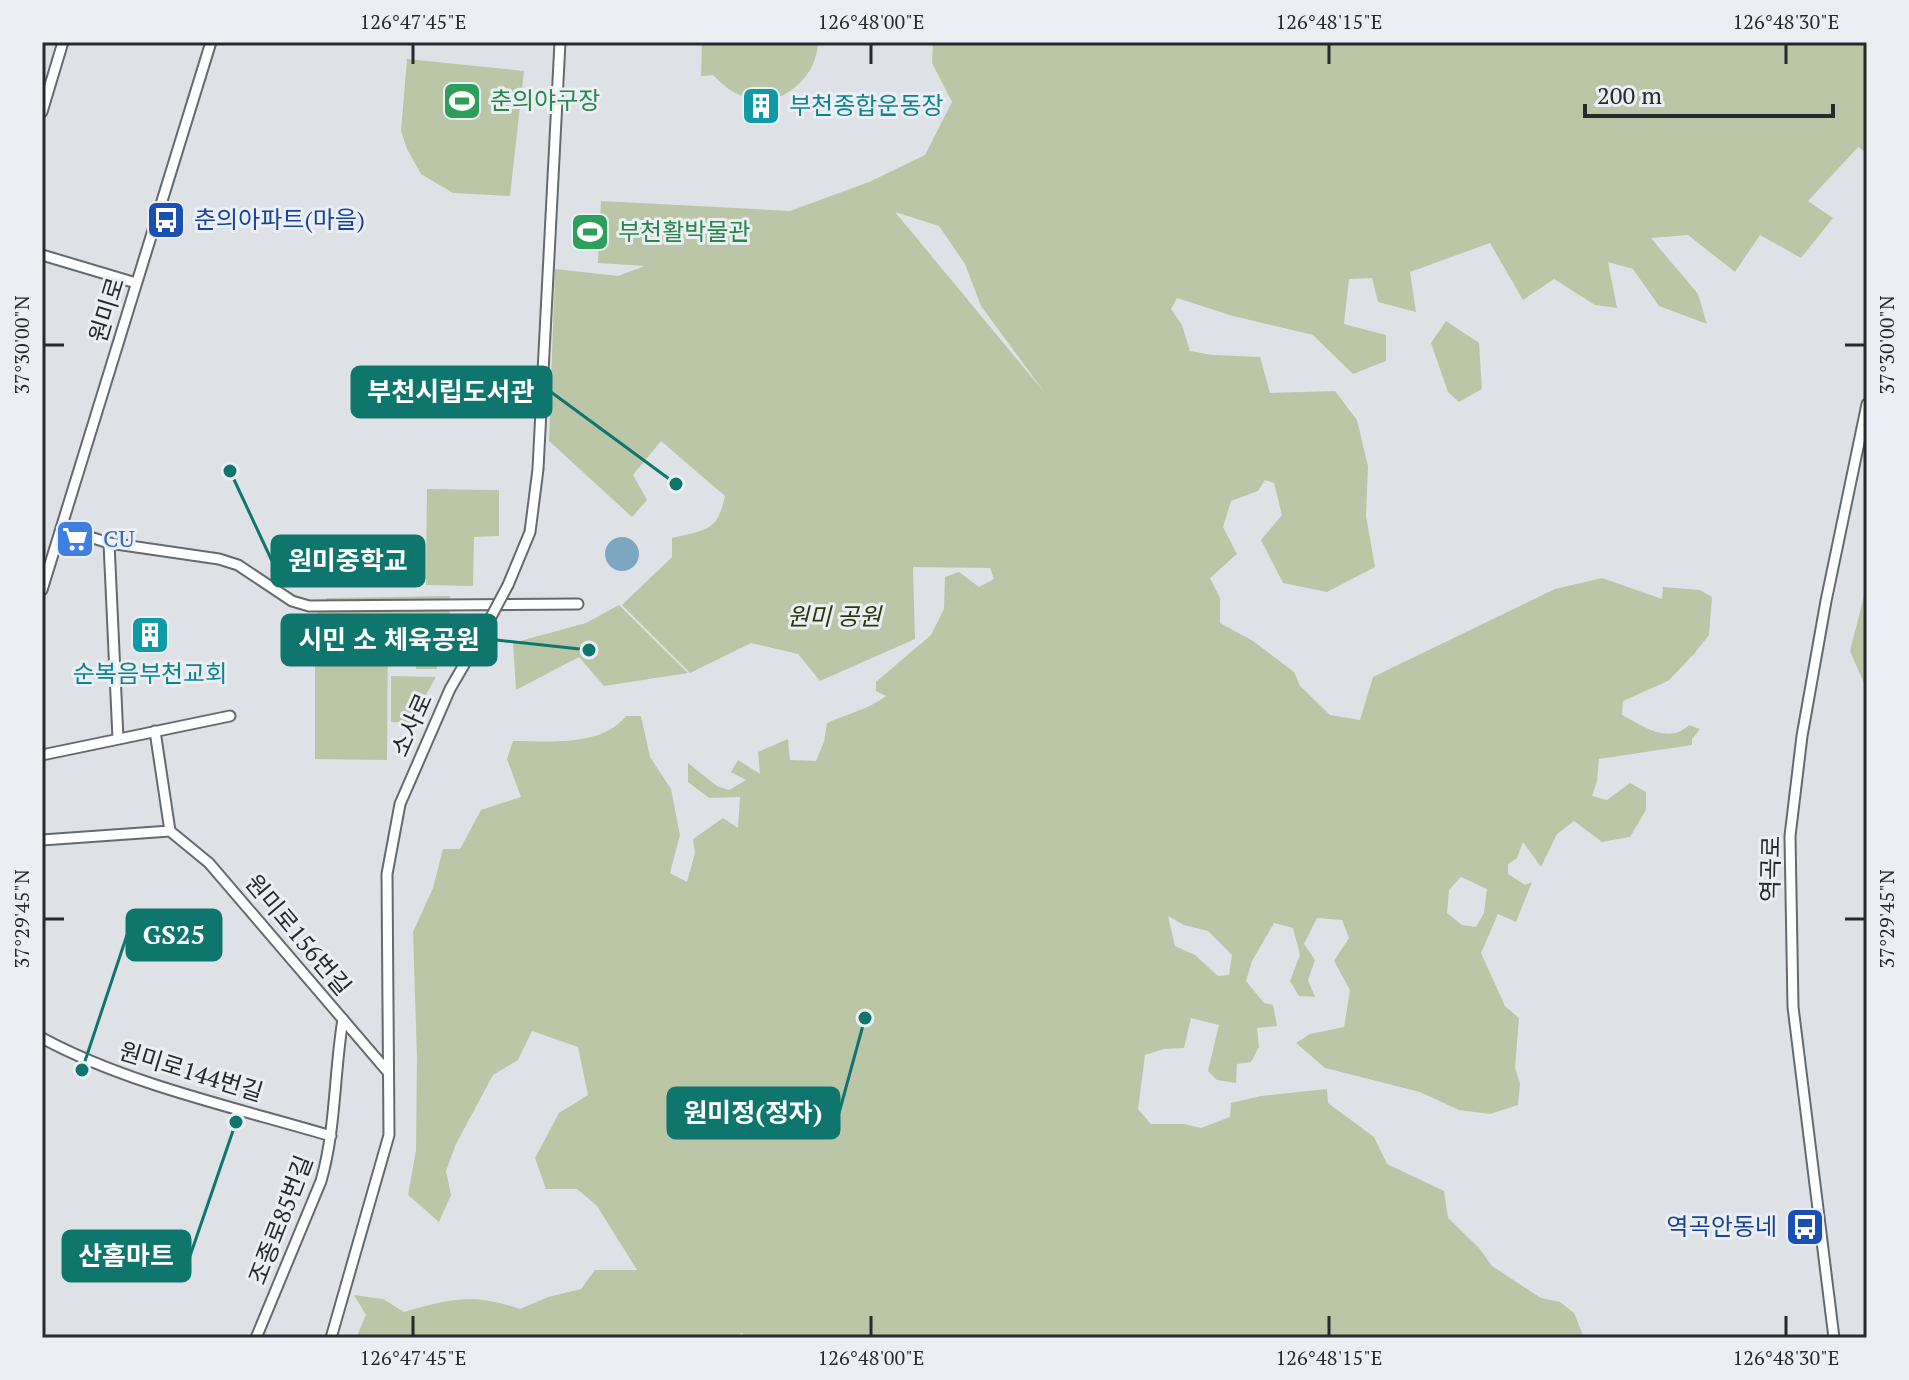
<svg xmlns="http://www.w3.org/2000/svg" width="1909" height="1380" viewBox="0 0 1909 1380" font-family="'PT Serif','Noto Sans KR',serif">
<rect width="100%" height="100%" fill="#dee2e6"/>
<path fill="#bbc6a6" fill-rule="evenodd" d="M 702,42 L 818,42 C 817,78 781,110 744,97 C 731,92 723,85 713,75 L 701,76 Z
M 933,42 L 1867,42 L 1867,153 L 1858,147 L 1808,201 L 1833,218 L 1801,258 L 1760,235 L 1735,272 L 1688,235 L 1651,238 L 1698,294 L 1707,324 L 1659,306 L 1633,269 L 1608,262 L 1617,308 L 1595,305 L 1554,279 L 1523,300 L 1490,243 L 1410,272 L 1416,312 L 1378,302 L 1372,278 L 1349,279 L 1344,324 L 1386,335 L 1386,361 L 1353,374 L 1313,335 L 1233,316 L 1177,298 L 1171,309 L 1182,325 L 1190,351 L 1213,355 L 1260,357 L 1270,393 L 1335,391 L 1357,420 L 1368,466 L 1366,516 L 1375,567 L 1327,592 L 1283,583 L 1261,540 L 1282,515 L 1274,483 L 1265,480 L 1258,491 L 1231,501 L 1223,527 L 1237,554 L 1210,578 L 1220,598 L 1220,623 L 1253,641 L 1294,672 L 1300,686 L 1330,715 L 1360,720 L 1373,677 L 1555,589 L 1602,578 L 1662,599 L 1663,587 L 1700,590 L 1712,597 L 1709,635 L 1694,654 L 1668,681 L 1623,701 L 1622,715 C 1643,726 1668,745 1689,725 L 1700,729 L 1692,739 L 1692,745 L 1599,759 L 1597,781 L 1592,796 L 1607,800 L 1630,783 L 1646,792 L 1646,810 L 1630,837 L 1602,842 L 1574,821 L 1557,834 L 1541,867 L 1523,842 L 1517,858 L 1508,864 L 1508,874 L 1525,885 L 1532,882 L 1516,922 L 1498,914 L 1481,953 L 1505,1006 L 1519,1018 L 1515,1068 L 1520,1083 L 1518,1105 L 1490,1114 L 1459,1110 L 1420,1092 L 1325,1068 L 1296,1043 L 1310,1034 L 1344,1027 L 1350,990 L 1334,961 L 1349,938 L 1342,920 L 1317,918 L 1304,944 L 1315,960 L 1308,980 L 1315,997 L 1299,996 L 1290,981 L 1300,955 L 1293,928 L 1274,923 L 1252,961 L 1246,981 L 1264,1003 L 1273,1005 L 1277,1026 L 1257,1028 L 1259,1047 L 1251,1062 L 1237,1064 L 1236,1083 L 1217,1080 L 1208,1071 L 1219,1025 L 1191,1018 L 1184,1048 L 1164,1049 L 1145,1055 L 1138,1109 L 1151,1124 L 1184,1124 L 1201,1128 L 1230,1117 L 1231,1103 L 1261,1096 L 1327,1089 L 1328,1103 L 1374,1137 L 1387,1164 L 1444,1191 L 1448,1218 L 1479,1248 L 1492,1266 L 1541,1298 L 1560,1302 L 1574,1313 L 1584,1338 L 746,1338 L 742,1333 L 735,1338 L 356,1338 L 366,1315 L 354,1295 L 383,1299 L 404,1312 C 450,1299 473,1293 520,1309 L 548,1297 L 581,1289 L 595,1270 L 637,1270 L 597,1206 L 577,1189 L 546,1189 L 535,1158 L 559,1113 L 588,1095 L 578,1047 L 532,1031 L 518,1060 L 493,1075 L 456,1144 L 446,1171 L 451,1195 L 439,1222 L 408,1195 L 416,1150 L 417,1058 L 413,932 L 433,888 L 443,849 L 460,849 L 481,810 L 521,797 L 507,759 L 513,741 C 549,741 601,747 626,716 L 641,716 L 650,757 L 671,789 L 680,835 L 670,873 L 687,882 L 695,853 L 693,839 L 723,818 L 738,828 L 740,797 L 709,798 L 688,782 L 688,763 L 717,786 L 729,790 L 746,780 L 731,772 L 738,760 L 760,774 L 758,752 L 788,739 L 790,760 L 816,761 L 824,742 L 827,723 C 847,714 869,709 886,696 L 876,691 L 876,682 L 931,635 L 944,609 L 945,577 L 959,572 L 979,587 L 994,579 L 990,568 L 913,567 L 915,639 L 820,681 L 798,654 L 751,643 L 690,673 L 622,605 L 672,557 L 672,538 C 706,529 717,533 725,496 L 661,441 L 633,475 L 647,500 L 632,517 L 549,441 L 555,269 L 618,276 L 645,266 L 598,263 L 601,201 L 790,211 L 869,182 L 925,155 L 952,102 L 932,63 ZM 895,212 L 939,226 L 965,264 L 981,306 L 1045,393 ZM 1461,877 L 1487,889 L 1484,913 L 1476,927 L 1462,925 L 1447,913 L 1449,890 ZM 1168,916 L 1184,925 L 1208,931 L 1232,955 L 1229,975 L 1218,976 L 1195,955 L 1175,946 Z
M 407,59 L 524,71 L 510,196 L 453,193 L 421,174 L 407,149 L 401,131 Z
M 1446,321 L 1479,343 L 1482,389 L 1459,402 L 1448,392 L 1431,343 Z
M 427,489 L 499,490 L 499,536 L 474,537 L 473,586 L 426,585 Z
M 450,596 L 451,601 L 325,603 L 326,598 Z
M 1864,596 L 1867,596 L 1867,690 L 1850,651 Z
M 619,605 L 688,673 L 604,686 L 579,657 L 516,690 L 513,643 L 586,623 Z
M 450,610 L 450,616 L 317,617 L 317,611 Z
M 437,630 L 437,669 L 416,669 L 416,631 Z
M 315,635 L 388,635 L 387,760 L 315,759 Z
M 391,676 L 436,677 L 410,723 L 391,722 Z"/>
<path fill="#7da6c0" d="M605 554a17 17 0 1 1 34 0a17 17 0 1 1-34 0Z"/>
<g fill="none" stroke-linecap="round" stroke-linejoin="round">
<defs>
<path id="minor" d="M 42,112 L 63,42
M 42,255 L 136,283
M 61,528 L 109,543 L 219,559 L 238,565 L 292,601 L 309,606 L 578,604
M 109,543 L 118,739
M 508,585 L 530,532 L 538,469 L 560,42
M 42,590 L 211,42
M 155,731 L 170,831
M 42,755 L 230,716
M 42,840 L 170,831 L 209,863 L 388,1072
M 42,1038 C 127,1084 237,1108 331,1136
M 256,1338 L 321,1181 C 336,1129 334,1073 343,1019
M 331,1338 L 389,1135 L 387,874 L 400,804 L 450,689 L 483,632
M 1834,1338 L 1793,1007 L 1790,836 L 1802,736 L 1826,601 L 1867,404"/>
</defs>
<use href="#minor" stroke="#66696d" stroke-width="13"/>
<use href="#minor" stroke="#fff" stroke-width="9"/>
<defs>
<path id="minor-bridge" d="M 483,632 L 508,585"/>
</defs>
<use href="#minor-bridge" stroke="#66696d" stroke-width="13" stroke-linecap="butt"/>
<use href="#minor-bridge" stroke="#fff" stroke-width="9"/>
</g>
<path fill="none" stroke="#28292b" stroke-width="3" d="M 413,44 L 413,64M 871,44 L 871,64M 1329,44 L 1329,64M 1786,44 L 1786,64M 44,345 L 64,345M 1845,345 L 1865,345M 44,919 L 64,919M 1845,919 L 1865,919M 413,1316 L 413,1336M 871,1316 L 871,1336M 1329,1316 L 1329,1336M 1786,1316 L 1786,1336"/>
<defs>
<symbol id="stadium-square" viewBox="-11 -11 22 22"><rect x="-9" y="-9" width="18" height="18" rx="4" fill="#2e9e5b" stroke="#ebeff3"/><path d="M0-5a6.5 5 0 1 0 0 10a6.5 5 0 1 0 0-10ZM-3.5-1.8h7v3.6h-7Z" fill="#fff"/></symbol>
<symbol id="building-square" viewBox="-11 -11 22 22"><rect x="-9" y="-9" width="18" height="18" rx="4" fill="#0f9aa8" stroke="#ebeff3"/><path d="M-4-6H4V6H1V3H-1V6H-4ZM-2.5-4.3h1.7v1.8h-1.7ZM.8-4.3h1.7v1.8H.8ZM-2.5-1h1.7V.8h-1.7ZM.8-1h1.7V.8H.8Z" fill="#fff"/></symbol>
<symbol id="bus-square" viewBox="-11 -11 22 22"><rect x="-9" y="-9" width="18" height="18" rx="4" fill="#1a4fb4" stroke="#ebeff3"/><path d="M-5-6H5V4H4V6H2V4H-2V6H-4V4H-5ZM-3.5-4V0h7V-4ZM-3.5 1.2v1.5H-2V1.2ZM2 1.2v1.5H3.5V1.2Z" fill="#fff"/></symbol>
<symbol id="supermarket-square" viewBox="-11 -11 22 22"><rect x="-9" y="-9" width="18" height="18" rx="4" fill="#3f7fe0" stroke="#ebeff3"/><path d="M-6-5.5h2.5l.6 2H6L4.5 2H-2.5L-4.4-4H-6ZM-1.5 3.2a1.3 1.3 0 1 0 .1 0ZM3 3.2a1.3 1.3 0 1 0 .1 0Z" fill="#fff"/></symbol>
</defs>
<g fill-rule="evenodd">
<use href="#stadium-square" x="440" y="79" width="44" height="44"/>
<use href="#building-square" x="739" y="84" width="44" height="44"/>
<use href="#bus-square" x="144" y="198" width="44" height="44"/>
<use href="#stadium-square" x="568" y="210" width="44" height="44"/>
<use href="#supermarket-square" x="53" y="517" width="44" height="44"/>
<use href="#building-square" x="128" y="613" width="44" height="44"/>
<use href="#bus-square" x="1783" y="1205" width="44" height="44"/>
</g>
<g text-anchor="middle" stroke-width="6" stroke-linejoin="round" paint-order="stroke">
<g font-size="24" fill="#27864d" stroke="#ebeff3" text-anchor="start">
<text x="490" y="109">춘의야구장</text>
<text x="618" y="240">부천활박물관</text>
</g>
<g font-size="24" fill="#0d838f" stroke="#ebeff3" text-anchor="start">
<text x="789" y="114">부천종합운동장</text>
<text x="150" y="682" text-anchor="middle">순복음부천교회</text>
</g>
<g font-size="24" fill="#164399" stroke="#ebeff3" text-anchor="start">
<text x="194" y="228">춘의아파트(마을)</text>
<text x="1777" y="1235" text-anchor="end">역곡안동네</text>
</g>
<g font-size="24" fill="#28292b" stroke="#ebeff3">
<text transform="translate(107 310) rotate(-73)" y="8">원미로</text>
<text transform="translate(412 725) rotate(-66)" y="8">소사로</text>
<text transform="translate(1771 869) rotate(-89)" y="8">역곡로</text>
<text transform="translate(298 935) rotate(50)" y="8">원미로156번길</text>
<text transform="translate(191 1072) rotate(17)" y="8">원미로144번길</text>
<text transform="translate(281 1220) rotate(-69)" y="8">조종로85번길</text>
</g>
<g font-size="24" fill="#366cbe" stroke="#ebeff3" text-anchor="start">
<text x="103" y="547">CU</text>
</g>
<g font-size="24" font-style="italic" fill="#2c3808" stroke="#ebeff3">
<text x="834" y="625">원미 공원</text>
</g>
</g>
<path fill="none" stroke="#0f766e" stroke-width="3" d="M676 484L551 392M230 471L272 561M589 650L496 640M82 1070L127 935M865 1018L839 1113M236 1122L190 1256"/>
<g fill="#0f766e" stroke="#ebeff3" stroke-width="3">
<circle cx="676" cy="484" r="8"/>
<circle cx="230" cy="471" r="8"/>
<circle cx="589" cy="650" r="8"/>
<circle cx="82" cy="1070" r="8"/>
<circle cx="865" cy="1018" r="8"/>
<circle cx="236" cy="1122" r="8"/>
</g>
<g fill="#0f766e" stroke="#0f766e" stroke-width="3">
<rect x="352" y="367" width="199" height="50" rx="8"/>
<rect x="272" y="536" width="152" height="50" rx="8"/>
<rect x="282" y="615" width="214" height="50" rx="8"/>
<rect x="127" y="910" width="94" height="50" rx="8"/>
<rect x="668" y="1088" width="171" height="50" rx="8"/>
<rect x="63" y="1231" width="127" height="50" rx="8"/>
</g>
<g font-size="26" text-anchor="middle" font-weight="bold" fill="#fff">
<text x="451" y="401">부천시립도서관</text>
<text x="348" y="570">원미중학교</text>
<text x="389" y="649">시민 소 체육공원</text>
<text x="174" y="944">GS25</text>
<text x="753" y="1122">원미정(정자)</text>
<text x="126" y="1265">산홈마트</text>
</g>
<rect width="1909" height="1380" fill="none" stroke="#ebeff3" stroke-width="88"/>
<path d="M1585 104v12h248v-12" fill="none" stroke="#28292b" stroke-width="4"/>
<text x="1597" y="104" font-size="24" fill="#28292b" stroke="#ebeff3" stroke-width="6" paint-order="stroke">200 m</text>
<rect x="44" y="44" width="1821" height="1292" fill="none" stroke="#28292b" stroke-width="3"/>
<g font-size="20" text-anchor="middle" fill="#28292b">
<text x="413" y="29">126°47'45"E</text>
<text x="871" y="29">126°48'00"E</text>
<text x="1329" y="29">126°48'15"E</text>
<text x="1786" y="29">126°48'30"E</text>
<text transform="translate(22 345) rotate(-90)" y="7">37°30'00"N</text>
<text transform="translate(1887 345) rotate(-90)" y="7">37°30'00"N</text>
<text transform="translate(22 919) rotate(-90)" y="7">37°29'45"N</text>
<text transform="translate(1887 919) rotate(-90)" y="7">37°29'45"N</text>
<text x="413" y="1365">126°47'45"E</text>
<text x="871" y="1365">126°48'00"E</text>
<text x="1329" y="1365">126°48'15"E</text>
<text x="1786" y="1365">126°48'30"E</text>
</g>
</svg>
